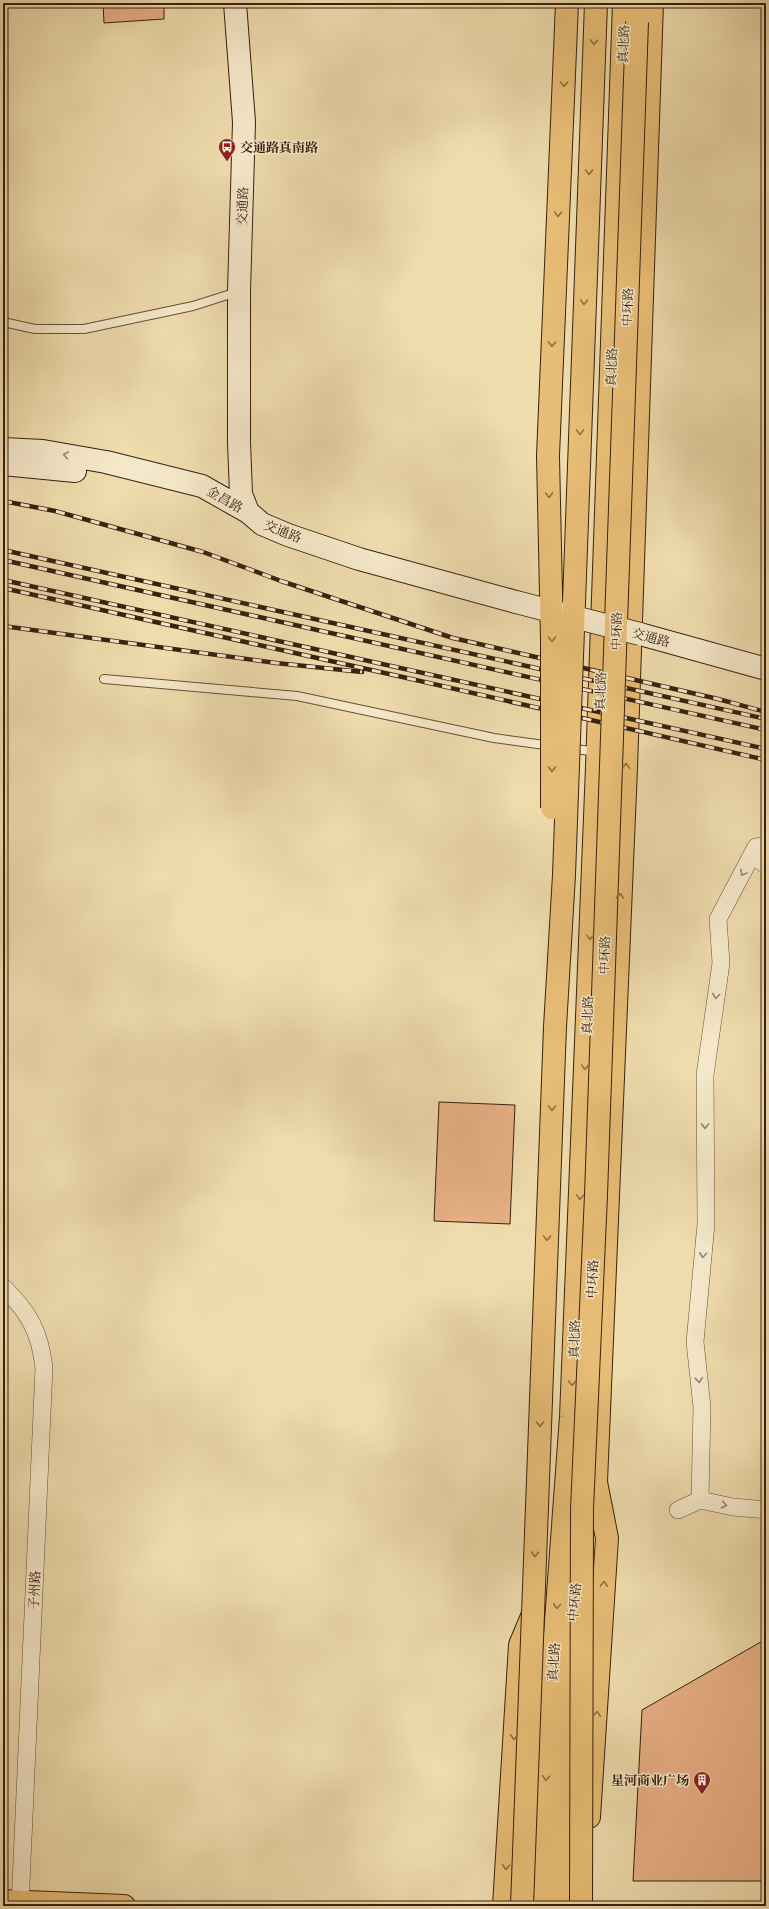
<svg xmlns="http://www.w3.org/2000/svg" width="769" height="1909" viewBox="0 0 769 1909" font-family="Cardo,'Noto Serif SC',serif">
<rect width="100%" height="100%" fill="#efdcad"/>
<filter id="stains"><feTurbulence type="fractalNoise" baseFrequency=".005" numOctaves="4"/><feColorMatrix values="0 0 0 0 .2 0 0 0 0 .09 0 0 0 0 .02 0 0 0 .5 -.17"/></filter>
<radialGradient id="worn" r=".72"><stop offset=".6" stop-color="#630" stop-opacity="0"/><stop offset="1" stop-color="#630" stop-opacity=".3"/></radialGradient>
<path fill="#e8b186" stroke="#3a200f" d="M 103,3 L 164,3 L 164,19 L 104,23 Z
M 439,1102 L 515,1105 L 510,1224 L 434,1221 Z
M 766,1639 L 766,1881 L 633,1881 L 642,1710 Z"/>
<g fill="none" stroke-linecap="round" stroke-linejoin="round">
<defs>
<path id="service" d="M 3,322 L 35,329 L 84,329 L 193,306 L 237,292
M 104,679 L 297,696 L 494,738 L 552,746
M 569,748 L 597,752"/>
<path id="minor" d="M 766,845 L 756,847 L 718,919 L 721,963 L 705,1075 L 706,1224 L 695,1342 L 702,1407 L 700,1500 L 733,1507 L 766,1510
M 752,855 L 766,865
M 3,1287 C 29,1312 40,1332 44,1368 L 20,1906
M 678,1510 L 700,1500"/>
<path id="secondary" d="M 235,3 L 244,122 L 239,291 L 239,442 L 241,494 L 248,512 L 262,524 L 288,535 L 359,559 L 516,602
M 3,449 L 43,451 L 106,462 L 202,486 L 248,512
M 3,464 L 75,471
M 640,634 L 766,669"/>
<path id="primary" d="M 589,1817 L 607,1538 L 596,1482 L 626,768 L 652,3
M 3,1901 L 124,1906
M 504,1906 L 520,1645 L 533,1614
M 538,1906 L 548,1730 L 571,1417 L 597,767 L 624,3"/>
<path id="trunk" d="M 637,22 L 642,3
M 548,456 L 567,3
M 559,1906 L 573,1612"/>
</defs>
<use href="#service" stroke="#674f36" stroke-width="10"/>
<use href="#minor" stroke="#674f36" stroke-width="18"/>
<use href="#secondary" stroke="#3a200f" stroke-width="24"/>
<use href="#primary" stroke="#3a200f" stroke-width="24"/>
<use href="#trunk" stroke="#3a200f" stroke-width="24"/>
<use href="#service" stroke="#f5e8ca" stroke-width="8"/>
<use href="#minor" stroke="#f5e8ca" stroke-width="17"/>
<use href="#secondary" stroke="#f5e8ca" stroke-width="22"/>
<use href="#primary" stroke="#e8be76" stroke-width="22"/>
<use href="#trunk" stroke="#e8be76" stroke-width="22"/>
<defs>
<path id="rail" d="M 3,501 L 55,511 L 203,552 L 281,581 L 453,638 L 718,699 L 766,712
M 3,550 L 766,719
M 3,560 L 766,730
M 3,580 L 766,749
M 3,588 L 407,678 L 766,760
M 3,626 L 276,663 L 362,672"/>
</defs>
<use href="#rail" stroke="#3a200f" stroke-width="4.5"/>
<use href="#rail" stroke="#f5e8ca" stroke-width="3" stroke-dasharray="9" stroke-linecap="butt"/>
<defs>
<path id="secondary-bridge" d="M 516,602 L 640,634"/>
<path id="trunk-bridge" d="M 548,456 L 552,640 L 552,808
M 522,1906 L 555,1027 L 564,875 L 596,3
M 581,1906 L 582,1509 L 596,1195 L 637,22"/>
</defs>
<use href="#secondary-bridge" stroke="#3a200f" stroke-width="24" stroke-linecap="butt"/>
<use href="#trunk-bridge" stroke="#3a200f" stroke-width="24" stroke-linecap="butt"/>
<use href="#secondary-bridge" stroke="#f5e8ca" stroke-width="22"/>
<use href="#trunk-bridge" stroke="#e8be76" stroke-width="22"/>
</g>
<defs><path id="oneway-chevron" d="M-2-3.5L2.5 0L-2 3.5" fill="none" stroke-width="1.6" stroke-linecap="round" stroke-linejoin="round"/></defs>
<g stroke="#916f42">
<use href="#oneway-chevron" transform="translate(594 42) rotate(92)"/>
<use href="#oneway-chevron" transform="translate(564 84) rotate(92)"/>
<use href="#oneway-chevron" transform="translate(589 172) rotate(92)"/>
<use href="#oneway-chevron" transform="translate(558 214) rotate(92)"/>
<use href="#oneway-chevron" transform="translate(584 302) rotate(92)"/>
<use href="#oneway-chevron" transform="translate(552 344) rotate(92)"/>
<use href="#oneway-chevron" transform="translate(580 432) rotate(92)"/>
<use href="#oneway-chevron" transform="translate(549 495) rotate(89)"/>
<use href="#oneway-chevron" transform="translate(552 639) rotate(89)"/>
<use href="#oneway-chevron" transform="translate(626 766) rotate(-88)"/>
<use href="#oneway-chevron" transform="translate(552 769) rotate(90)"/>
<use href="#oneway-chevron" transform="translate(620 896) rotate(-88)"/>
<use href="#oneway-chevron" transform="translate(590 937) rotate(92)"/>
<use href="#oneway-chevron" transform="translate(585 1067) rotate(92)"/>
<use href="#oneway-chevron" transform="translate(552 1108) rotate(92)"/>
<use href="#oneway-chevron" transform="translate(580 1197) rotate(92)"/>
<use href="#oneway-chevron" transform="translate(547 1238) rotate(92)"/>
<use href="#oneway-chevron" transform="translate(572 1383) rotate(92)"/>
<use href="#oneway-chevron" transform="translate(540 1424) rotate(92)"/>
<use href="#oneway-chevron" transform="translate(535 1554) rotate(92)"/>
<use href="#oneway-chevron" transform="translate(604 1584) rotate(-87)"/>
<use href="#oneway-chevron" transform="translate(557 1606) rotate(94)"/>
<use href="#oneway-chevron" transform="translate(597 1714) rotate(-87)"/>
<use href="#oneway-chevron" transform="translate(514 1737) rotate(93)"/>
<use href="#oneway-chevron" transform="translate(546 1778) rotate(93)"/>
<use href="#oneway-chevron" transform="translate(506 1867) rotate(93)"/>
</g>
<g stroke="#98846c">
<use href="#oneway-chevron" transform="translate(66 455) rotate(-170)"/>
<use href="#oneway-chevron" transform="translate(743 873) rotate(118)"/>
<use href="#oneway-chevron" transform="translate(716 996) rotate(98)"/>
<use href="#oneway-chevron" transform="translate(705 1126) rotate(90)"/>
<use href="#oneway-chevron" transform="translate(703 1255) rotate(95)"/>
<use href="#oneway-chevron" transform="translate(699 1380) rotate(84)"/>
<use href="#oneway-chevron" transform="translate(724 1505) rotate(12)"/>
</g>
<defs>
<symbol id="bus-pin" viewBox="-11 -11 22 30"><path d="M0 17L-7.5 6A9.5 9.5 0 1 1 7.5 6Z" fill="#8f2418" stroke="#f5e8ca"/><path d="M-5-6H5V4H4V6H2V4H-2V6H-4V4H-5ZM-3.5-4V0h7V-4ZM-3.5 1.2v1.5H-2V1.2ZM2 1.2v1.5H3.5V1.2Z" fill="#fff"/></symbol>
<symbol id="building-pin" viewBox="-11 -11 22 30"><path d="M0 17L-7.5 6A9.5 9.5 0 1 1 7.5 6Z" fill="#8f2418" stroke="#f5e8ca"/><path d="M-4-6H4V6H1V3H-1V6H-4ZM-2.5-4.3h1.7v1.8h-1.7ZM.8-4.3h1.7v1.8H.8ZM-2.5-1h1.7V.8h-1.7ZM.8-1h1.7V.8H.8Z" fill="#fff"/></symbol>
</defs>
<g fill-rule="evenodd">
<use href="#bus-pin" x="217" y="137" width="20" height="27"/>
<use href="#building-pin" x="692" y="1770" width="20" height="27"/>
</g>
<g text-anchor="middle" stroke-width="3" stroke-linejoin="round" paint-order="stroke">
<g font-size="13" fill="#3a200f" stroke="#f5e8ca">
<text transform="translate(623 44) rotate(-88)" y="5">真北路</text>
<text transform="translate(242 206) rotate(-88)" y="5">交通路</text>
<text transform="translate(627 307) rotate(-88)" y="5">中环路</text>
<text transform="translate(611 367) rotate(-88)" y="5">真北路</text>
<text transform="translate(225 499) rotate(30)" y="5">金昌路</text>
<text transform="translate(283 531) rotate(22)" y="5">交通路</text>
<text transform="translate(616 631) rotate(-88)" y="5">中环路</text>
<text transform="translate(651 637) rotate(15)" y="5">交通路</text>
<text transform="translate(600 691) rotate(-88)" y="5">真北路</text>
<text transform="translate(604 955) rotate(-88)" y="5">中环路</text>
<text transform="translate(587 1015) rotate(-88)" y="5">真北路</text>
<text transform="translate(592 1279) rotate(-87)" y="5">中环路</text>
<text transform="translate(574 1339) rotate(-88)" y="5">真北路</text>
<text transform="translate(34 1590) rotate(-87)" y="5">子州路</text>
<text transform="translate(574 1602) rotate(-85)" y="5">中环路</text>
<text transform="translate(553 1662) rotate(-86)" y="5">真北路</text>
</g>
<g font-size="13" font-weight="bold" fill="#3a200f" stroke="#f5e8ca" text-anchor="start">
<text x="240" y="152">交通路真南路</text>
<text x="689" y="1785" text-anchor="end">星河商业广场</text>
</g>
</g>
<rect width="769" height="1909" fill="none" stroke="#efdcad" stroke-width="16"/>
<rect x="4" y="4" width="761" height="1901" fill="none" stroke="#3a200f" stroke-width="2"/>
<rect x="8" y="8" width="753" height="1893" fill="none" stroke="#3a200f"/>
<rect width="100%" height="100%" filter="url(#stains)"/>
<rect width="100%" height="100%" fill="url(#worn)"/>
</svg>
